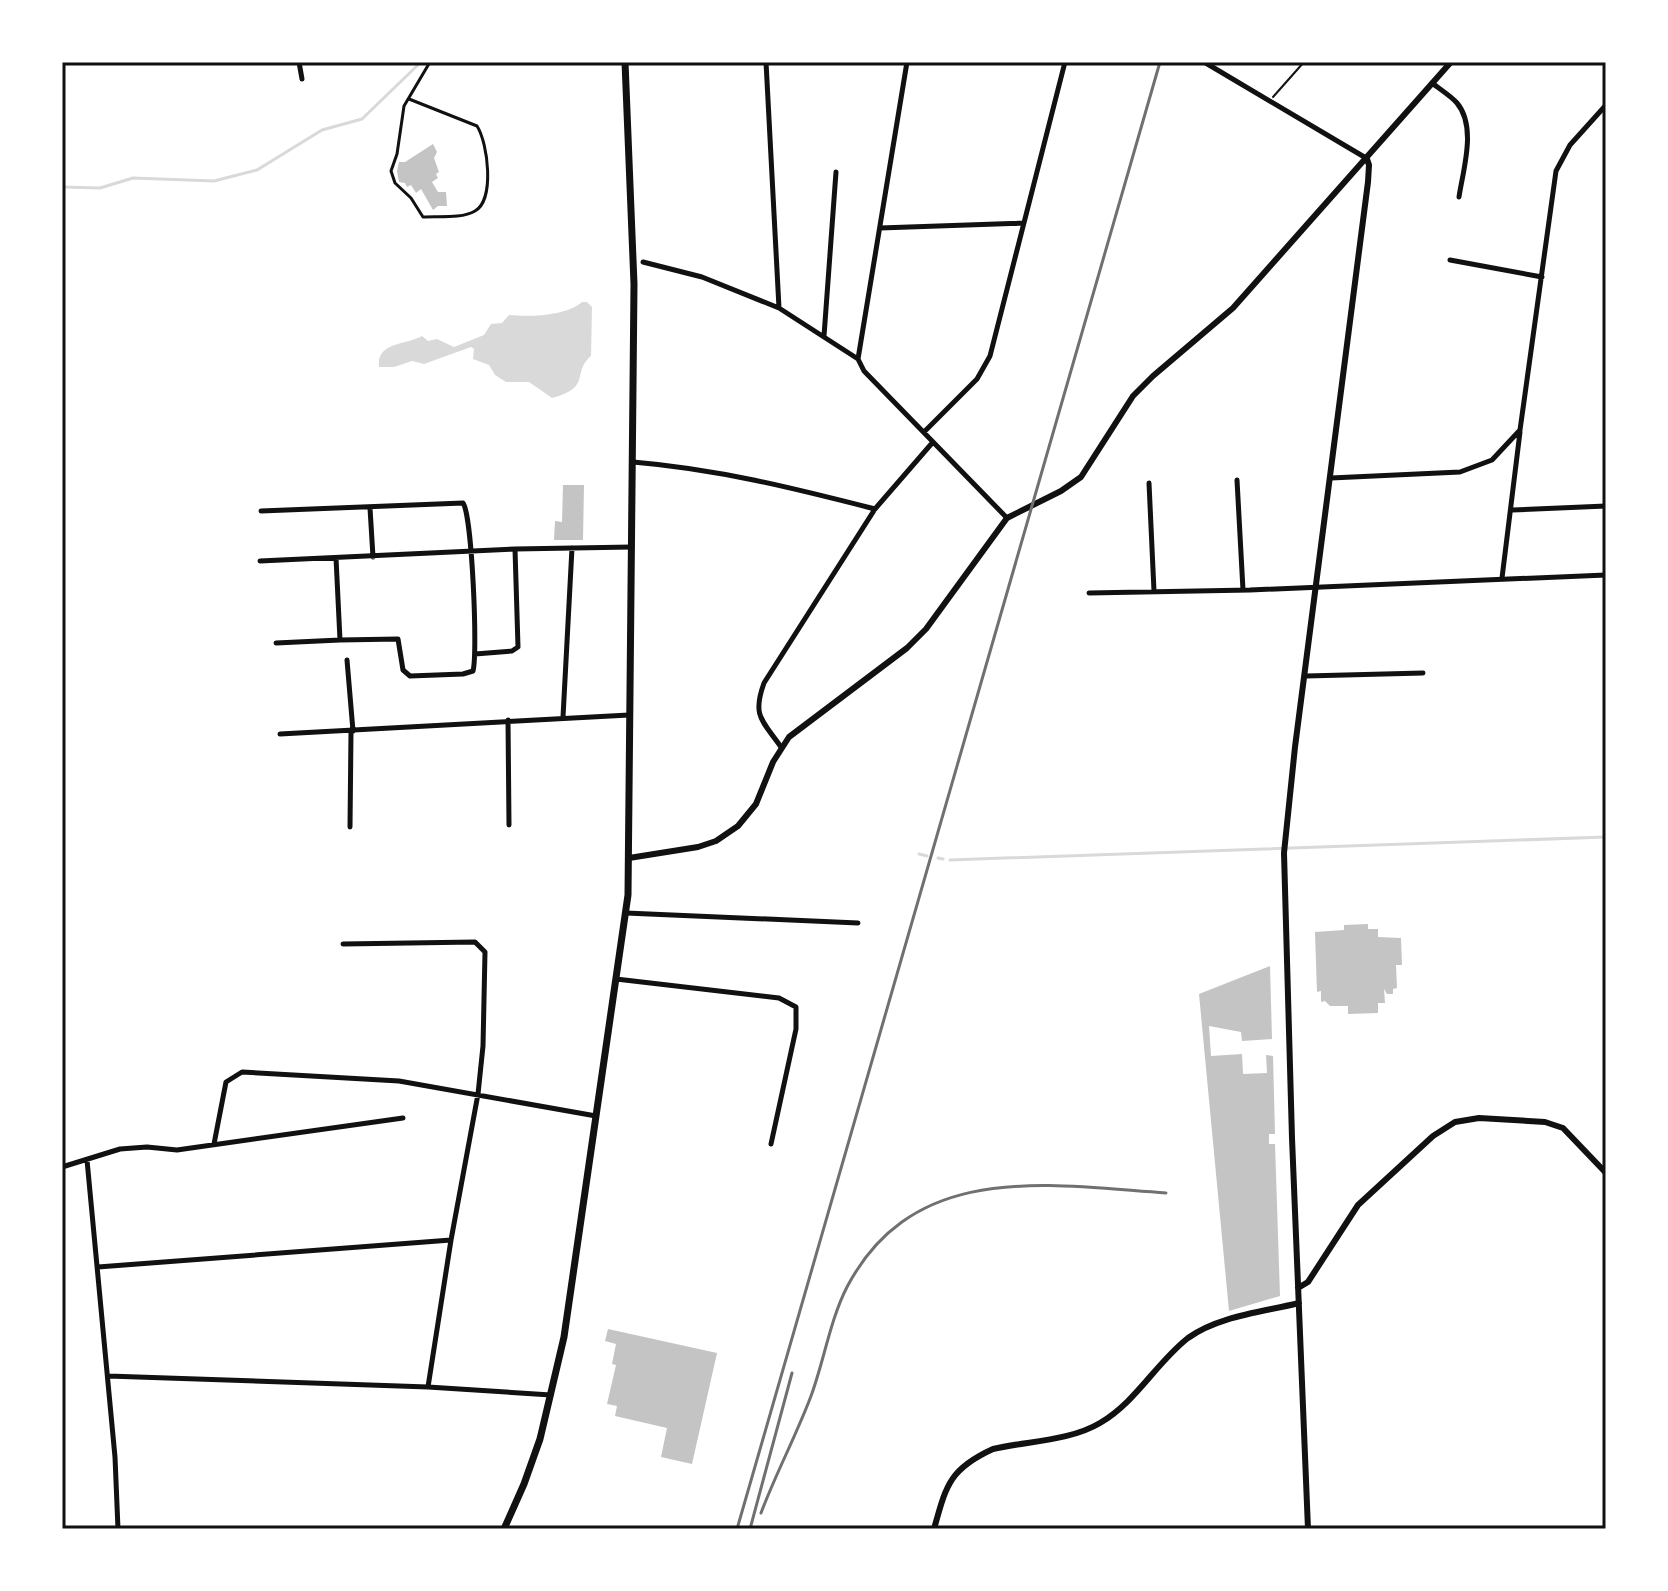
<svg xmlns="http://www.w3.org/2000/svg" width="1668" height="1591" viewBox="0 0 1668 1591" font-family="Raleway,sans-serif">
<rect width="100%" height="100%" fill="#fff"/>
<path fill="#d9d9d9" d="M 582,302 L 587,302 L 592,307 L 591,356 C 571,373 593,387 552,398 L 529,382 L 506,382 L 495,375 L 489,365 L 473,359 L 474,349 L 471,347 L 424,364 L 412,361 L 394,367 L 379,367 C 376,342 406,345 422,336 L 428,341 L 437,339 L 454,347 L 484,335 L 491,324 L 502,323 L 509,315 C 530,317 566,316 582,302 Z"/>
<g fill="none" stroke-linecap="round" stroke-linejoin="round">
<path stroke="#d9d9d9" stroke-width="3" d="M 62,187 L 100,188 L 133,178 L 214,181 L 257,170 L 322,130 L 362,119 L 421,62
M 919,854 L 927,856
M 938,858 L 943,859
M 950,860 L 1606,837"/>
</g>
<path fill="#c4c4c4" d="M 433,144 L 437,152 L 434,158 L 439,172 L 436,174 L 438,178 L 432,182 L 438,192 L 446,192 L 447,206 L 438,206 L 433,210 L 421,189 L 416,193 L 411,185 L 407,187 L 405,183 L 399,182 L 397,171 L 399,162 L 405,162 Z
M 563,485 L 584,485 L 583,540 L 554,540 L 555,521 L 562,522 Z
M 1368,924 L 1368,929 L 1378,929 L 1378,937 L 1401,938 L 1402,965 L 1396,965 L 1397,988 L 1393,989 L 1393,994 L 1387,994 L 1384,989 L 1385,1003 L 1378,1003 L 1378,1013 L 1348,1014 L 1348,1006 L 1330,1006 L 1325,1001 L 1321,1002 L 1321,991 L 1317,992 L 1315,932 L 1344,930 L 1344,925 Z
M 1270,966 L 1272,1039 L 1242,1041 L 1241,1032 L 1209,1026 L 1211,1056 L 1242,1054 L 1243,1074 L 1267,1073 L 1266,1055 L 1273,1056 L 1275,1134 L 1269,1134 L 1269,1144 L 1275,1144 L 1280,1296 L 1229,1311 L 1199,994 Z
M 608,1329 L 717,1353 L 692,1464 L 661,1457 L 667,1428 L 615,1416 L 617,1406 L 607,1404 L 616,1365 L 612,1364 L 616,1344 L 605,1341 Z"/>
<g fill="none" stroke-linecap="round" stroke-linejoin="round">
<path stroke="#111" stroke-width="2" d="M 1273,97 L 1304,62"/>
<path stroke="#111" stroke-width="3" d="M 409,99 L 477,126 C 488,143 495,200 475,211 C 462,219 438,216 423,217 L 411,198 L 395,183 L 391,171 L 397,154 L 404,106 L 430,62"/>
<path stroke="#111" stroke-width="5" d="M 299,62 L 302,79
M 766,62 L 779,308
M 1204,62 L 1366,158
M 1432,83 C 1441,90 1451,96 1457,103 C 1477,127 1463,170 1459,197
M 880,228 L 1023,223
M 1450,260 L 1542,277
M 643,262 L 702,277 L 779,308 L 858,359 L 864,371 L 1007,518
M 824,336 L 836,172
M 858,359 L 907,62
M 924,432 L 977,379 L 990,356 L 1065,62
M 633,462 C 717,469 793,488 875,509
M 1331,478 L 1460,472 L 1492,460 L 1520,430 L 1556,171 L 1570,145 L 1606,105
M 1237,480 L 1243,590
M 1149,483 L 1154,591
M 370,508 L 373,557
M 1512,510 L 1606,506
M 261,511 L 463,503 C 472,515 478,653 473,671 L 463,674 L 410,676 L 403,670 L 398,639 L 340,640 L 336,558
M 260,561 L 515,549 L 632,547
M 1502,578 L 1520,432
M 1089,593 L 1250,590 L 1606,575
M 276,643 L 340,640
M 475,654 L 512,651 L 518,647 L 515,549
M 347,660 L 353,731
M 1306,676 L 1423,673
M 563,717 L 572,548
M 508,720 L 509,825
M 280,734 L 629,715
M 781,747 C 762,720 752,716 764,683 L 875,509 L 933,442
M 350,827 L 351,732
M 626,913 L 858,923
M 343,944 L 475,942 L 485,952 L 483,1046 L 478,1094 L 451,1240 L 428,1387
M 616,979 L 779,998 L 796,1007 L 796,1029 L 771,1144
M 214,1144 L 226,1082 L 242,1072 L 399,1081 L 596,1116
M 87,1160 L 115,1457 L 118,1529
M 62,1167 L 120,1149 L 147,1147 L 177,1150 L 403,1118
M 98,1267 L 451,1240
M 108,1376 L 428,1387 L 551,1395"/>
<path stroke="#111" stroke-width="6" d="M 629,858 L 698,847 L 716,841 L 738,826 L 756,804 L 773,762 L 789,737 L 907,648 L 926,629 L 1007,518 L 1061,491 L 1081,477 L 1133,396 L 1153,376 L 1233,308 L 1451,62
M 1298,1288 L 1308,1282 L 1358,1205 L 1433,1136 L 1455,1122 L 1479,1118 L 1545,1122 L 1563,1128 L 1606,1173
M 934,1529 C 946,1486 949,1469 993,1449 C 1027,1441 1070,1441 1100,1423 C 1136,1402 1156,1363 1188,1338 C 1218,1316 1263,1312 1299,1303
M 1308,1529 L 1292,1138 L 1284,853 L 1295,747 L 1368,182 L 1369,165 L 1367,159"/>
<path stroke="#111" stroke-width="7" d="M 504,1529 L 524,1484 L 540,1439 L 564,1337 L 628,895 L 634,284 L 625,62"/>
<path stroke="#707070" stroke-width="3" d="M 761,1513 C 776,1473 796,1436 811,1396 C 824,1361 830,1320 847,1287 C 914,1160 1047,1185 1166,1193
M 737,1529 L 1160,62
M 750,1529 L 792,1373"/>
</g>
<rect width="1668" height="1591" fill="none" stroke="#ffffff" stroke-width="128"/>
<rect x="64" y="64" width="1540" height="1463" fill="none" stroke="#111" stroke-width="3"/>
</svg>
